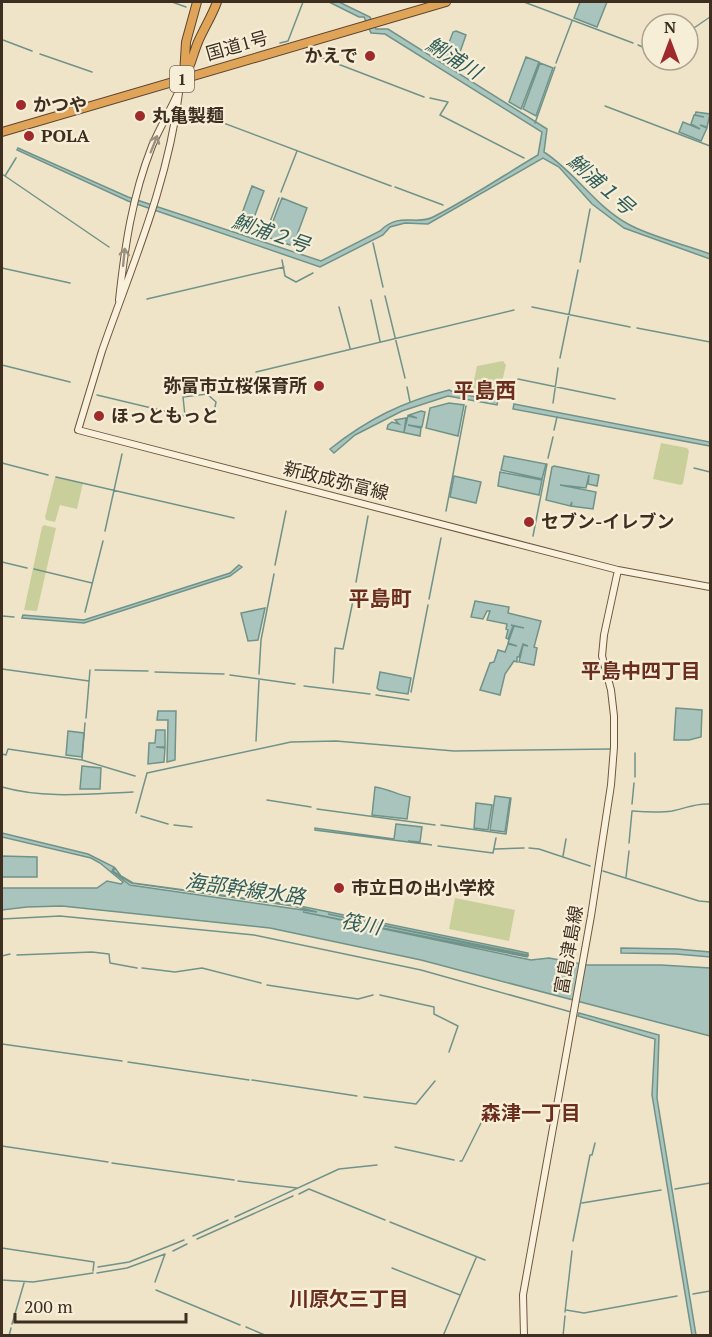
<svg xmlns="http://www.w3.org/2000/svg" width="712" height="1337" viewBox="0 0 712 1337" font-family="'PT Serif','Noto Sans JP',serif">
<rect width="100%" height="100%" fill="#f0e4c8"/>
<path fill="#c9cf9b" d="M 503,361 L 506,365 L 499,395 L 472,390 L 477,366 Z
M 661,443 L 687,448 L 689,451 L 683,483 L 681,485 L 653,479 Z
M 55,477 L 83,483 L 77,509 L 60,505 L 55,522 L 46,520 L 45,517 Z
M 44,525 L 56,528 L 37,611 L 24,610 L 42,527 Z
M 455,898 L 515,910 L 509,941 L 449,929 Z"/>
<path fill="#a9c4bc" stroke="#6f938a" stroke-width="1.5" d="M 329,2 L 339,2 L 370,17 L 376,29 L 388,29 L 547,129 L 544,152 C 575,172 595,206 628,224 C 649,236 686,245 710,254 L 710,259 L 624,228 L 592,204 L 559,167 L 543,158 L 428,224 L 405,223 L 390,227 L 383,235 L 320,267 L 128,201 L 17,150 L 18,148 L 128,197 L 321,261 L 380,231 C 400,211 416,226 433,217 C 469,199 504,175 538,155 L 542,132 L 385,34 L 371,33 L 364,17 L 359,17 Z
M 580,2 L 607,2 L 597,27 L 574,18 Z
M 456,31 L 466,35 L 454,69 L 442,61 L 453,32 Z
M 526,57 L 539,62 L 521,109 L 509,102 Z
M 540,63 L 553,68 L 536,116 L 523,109 Z
M 696,112 L 710,114 L 707,127 L 700,125 L 707,128 L 701,141 L 679,132 L 683,122 L 700,129 L 691,124 L 694,115 L 704,117 L 695,115 Z
M 252,186 L 264,191 L 249,231 L 237,227 Z
M 282,198 L 307,208 L 293,246 L 267,237 Z
M 449,390 L 459,394 L 498,400 L 497,405 L 448,396 L 402,411 L 355,435 L 334,453 L 330,449 C 368,419 402,402 449,390 Z
M 449,403 L 464,405 L 458,436 L 426,428 L 430,408 Z
M 514,404 L 710,442 L 710,446 L 513,409 Z
M 421,411 L 425,412 L 422,427 L 408,425 L 421,428 L 420,436 L 387,429 L 388,425 L 392,422 L 399,424 L 395,420 L 406,418 L 404,432 L 408,416 L 417,418 L 409,415 Z
M 504,456 L 546,464 L 542,479 L 501,470 Z
M 554,466 L 599,475 L 597,486 L 588,484 L 589,475 L 586,488 L 560,485 L 596,492 L 593,509 L 571,506 L 572,502 L 570,506 L 546,500 L 552,467 Z
M 500,472 L 542,480 L 539,495 L 498,486 Z
M 454,476 L 481,482 L 476,503 L 450,497 Z
M 239,565 L 242,567 L 230,576 L 84,623 L 22,618 L 23,615 L 84,620 L 230,573 Z
M 475,601 L 509,607 L 508,613 L 541,621 L 534,647 L 537,648 L 534,665 L 519,662 L 523,645 L 528,646 L 523,644 L 519,657 L 517,657 L 517,662 L 514,661 L 505,674 L 500,695 L 480,690 L 490,663 L 494,662 L 498,650 L 505,652 L 508,644 L 517,646 L 508,643 L 514,626 L 524,628 L 511,625 L 513,626 L 508,639 L 506,638 L 508,630 L 506,629 L 507,624 L 487,620 L 490,611 L 487,611 L 483,619 L 471,617 Z
M 265,608 L 258,640 L 248,641 L 241,613 Z
M 380,672 L 411,678 L 408,694 L 379,690 L 377,688 Z
M 676,708 L 702,710 L 701,737 L 689,740 L 674,740 Z
M 158,711 L 176,711 L 175,760 L 167,762 L 168,720 L 157,720 Z
M 156,730 L 165,730 L 165,747 L 156,747 L 165,748 L 164,762 L 148,764 L 149,743 L 155,743 Z
M 68,731 L 84,733 L 82,757 L 66,755 Z
M 82,766 L 101,768 L 100,789 L 80,789 Z
M 375,787 C 389,789 398,795 410,797 L 407,819 L 372,815 Z
M 495,796 L 510,798 L 505,832 L 490,830 Z
M 476,803 L 492,805 L 488,830 L 474,828 Z
M 396,824 L 422,827 L 420,842 L 408,841 L 432,845 L 315,830 L 315,828 L 394,839 Z
M 2,833 L 88,854 L 114,867 L 112,871 L 130,885 L 317,912 L 293,906 L 131,883 L 113,871 L 115,868 L 121,876 L 133,883 L 295,905 L 528,953 L 528,955 L 328,914 L 528,956 L 527,957 L 303,912 L 531,960 L 549,958 L 587,965 L 661,965 L 710,968 L 710,1036 L 421,960 L 270,928 L 62,906 L 27,907 L 2,910 L 2,888 L 97,888 L 107,881 L 121,884 L 123,882 L 100,863 L 91,858 L 2,837 Z
M 2,856 L 37,857 L 37,877 L 2,877 Z
M 621,948 L 677,949 L 710,952 L 710,957 L 676,954 L 621,953 Z
M 579,1013 L 659,1035 L 657,1098 L 696,1335 L 692,1335 L 652,1095 L 655,1039 L 578,1016 Z"/>
<g fill="none" stroke-linecap="round" stroke-linejoin="round">
<path stroke="#6f938a" stroke-width="1.5" d="M 172,2 L 186,7
M 524,2 L 633,43
M 688,32 L 710,17
M 3,40 L 32,51
M 280,43 L 288,41 L 303,2
M 638,45 L 645,48 L 652,29
M 304,51 L 424,97
M 40,54 L 92,72
M 556,63 L 572,21
M 430,98 L 448,102 L 440,115 L 524,158
M 605,106 L 710,146
M 189,110 L 391,186
M 535,123 L 555,67
M 2,174 L 109,247
M 5,176 L 16,158
M 395,187 L 443,205
M 281,192 L 297,151
M 265,235 L 279,198
M 373,243 L 383,287
M 282,260 L 285,276 L 296,282 L 313,273
M 580,262 L 590,209
M 2,268 L 70,283
M 385,296 L 405,378
M 147,299 L 284,267
M 371,300 L 380,341
M 339,307 L 350,348
M 532,307 L 630,327
M 637,328 L 710,342
M 560,358 L 578,270
M 2,365 L 70,382
M 256,372 L 514,310
M 518,379 L 615,399
M 407,387 L 410,402
M 97,395 L 185,416 L 183,397 L 207,394 L 216,402 L 215,407
M 553,403 L 558,368
M 554,430 L 557,417
M 548,458 L 553,437
M 2,463 L 48,475
M 694,468 L 710,472
M 56,477 L 234,518
M 446,511 L 466,406
M 105,531 L 122,454
M 533,536 L 547,464
M 2,562 L 27,568
M 275,565 L 286,511
M 34,569 L 92,583
M 356,582 L 368,516
M 429,599 L 441,538
M 85,612 L 103,541
M 2,616 L 14,617
M 2,669 L 89,681
M 95,670 L 148,671
M 155,672 L 224,674
M 259,674 L 261,640 L 274,574
M 230,675 L 295,684
M 333,683 L 335,648 L 343,649 L 355,591
M 304,686 L 370,694
M 411,692 L 428,605
M 376,695 L 409,700
M 86,718 L 90,670
M 256,741 L 259,680
M 635,753 L 635,777
M 2,754 L 6,755 L 8,749 L 82,760 L 135,776
M 82,759 L 85,723
M 2,787 C 45,799 88,794 133,792
M 267,800 L 311,807
M 632,804 L 634,783
M 317,809 L 435,825
M 136,813 L 147,773 L 291,742 L 336,741 L 454,751 L 611,749
M 141,816 L 168,824
M 174,825 L 192,827
M 441,825 L 506,834 L 511,798
M 629,843 L 632,811 C 646,812 659,813 672,811 C 688,808 694,803 710,804
M 438,846 L 493,853 L 496,838
M 529,848 L 539,849 L 590,866
M 495,849 L 524,848
M 563,856 L 566,839
M 603,871 L 699,901 L 710,902
M 626,877 L 629,851
M 2,919 L 60,916 L 254,935 L 421,970 L 571,1012
M 17,955 L 92,952 L 109,954 L 110,963 L 137,968
M 2,956 L 10,954
M 142,968 L 175,972 L 202,968 L 261,983
M 267,985 L 358,999 L 373,995
M 380,995 L 434,1007 L 434,1014 L 458,1026 L 449,1052
M 2,1044 L 122,1061
M 128,1062 L 249,1080
M 252,1080 L 357,1096
M 364,1097 L 416,1104 L 435,1081
M 2,1146 L 108,1162
M 395,1147 L 454,1160
M 460,1161 L 462,1161 L 487,1111
M 112,1163 L 234,1180
M 238,1181 L 297,1188
M 675,1189 L 710,1183
M 299,1194 L 309,1189 L 385,1220
M 582,1203 L 661,1190
M 235,1217 L 339,1169 L 377,1165
M 390,1222 L 485,1260
M 193,1236 L 228,1220
M 197,1239 L 293,1196
M 573,1241 L 590,1155 L 592,1155 L 595,1143
M 2,1248 L 94,1262 L 93,1271
M 173,1251 L 187,1244
M 98,1267 L 129,1262 L 184,1240
M 392,1268 L 460,1295
M 97,1273 L 127,1268 L 165,1254 L 155,1282
M 2,1280 L 33,1282 L 93,1273
M 156,1290 L 240,1325
M 693,1294 L 710,1291
M 566,1310 L 584,1313 L 677,1296
M 565,1312 L 572,1251
M 12,1324 L 24,1283
M 246,1327 L 267,1336
M 9,1336 L 11,1328
M 443,1336 L 476,1258
M 563,1336 L 565,1316"/>
<defs>
<path id="secondary" d="M 179,93 C 168,184 132,265 102,351 C 94,377 86,403 78,430 L 618,570 L 710,587
M 119,300 C 125,245 132,197 152,146 C 162,122 176,102 184,78
M 524,1336 L 523,1295 L 591,916 L 611,785 L 614,747 L 614,716 L 611,690 L 602,656 L 604,635 L 618,570"/>
<path id="highway" d="M 184,75 L 186,42 L 197,2
M 184,78 C 191,66 193,54 198,42 C 204,28 212,16 217,2
M 2,132 L 446,2"/>
</defs>
<use href="#secondary" stroke="#6f573f" stroke-width="8"/>
<use href="#highway" stroke="#5b4430" stroke-width="10"/>
<use href="#secondary" stroke="#faf1dc" stroke-width="6"/>
<use href="#highway" stroke="#e0a458" stroke-width="8"/>
</g>
<defs><path id="oneway-shaft" d="M-6 0H5M1.5-3L5.5 0L1.5 3" fill="none" stroke-width="1.6" stroke-linecap="round" stroke-linejoin="round" transform="scale(1.5)"/></defs>
<g stroke="#9c907e">
<use href="#oneway-shaft" transform="translate(154 144) rotate(-68)"/>
<use href="#oneway-shaft" transform="translate(124 257) rotate(-84)"/>
</g>
<g fill="#9e2a2b" stroke="#f7eed8" stroke-width="2">
<circle cx="370" cy="56" r="6"/>
<circle cx="21" cy="105" r="6"/>
<circle cx="140" cy="116" r="6"/>
<circle cx="29" cy="136" r="6"/>
<circle cx="319" cy="386" r="6"/>
<circle cx="99" cy="416" r="6"/>
<circle cx="529" cy="522" r="6"/>
<circle cx="339" cy="888" r="6"/>
</g>
<g text-anchor="middle" stroke-width="4.5" stroke-linejoin="round" paint-order="stroke">
<rect fill="#f7eed8" stroke="#756857" stroke-width="1.5" x="170" y="66" width="24" height="26" rx="4.5"/>
<g font-size="16" font-weight="bold" fill="#3d2e20">
<text x="182" y="85">1</text>
</g>
<g font-size="18" fill="#3d2e20" stroke="#f7eed8">
<text transform="translate(237 46) rotate(-16)" y="6">国道1号</text>
<text transform="translate(336 481) rotate(14)" y="6">新政成弥富線</text>
<text transform="translate(569 950) rotate(-80)" y="6">富島津島線</text>
</g>
<g font-size="18" font-weight="bold" fill="#3d2e20" stroke="#f7eed8" text-anchor="start">
<text x="358" y="62" text-anchor="end">かえで</text>
<text x="33" y="111">かつや</text>
<text x="152" y="122">丸亀製麺</text>
<text x="41" y="142">POLA</text>
<text x="307" y="392" text-anchor="end">弥富市立桜保育所</text>
<text x="111" y="422">ほっともっと</text>
<text x="541" y="528">セブン-イレブン</text>
<text x="351" y="894">市立日の出小学校</text>
</g>
<g font-size="20" font-style="italic" fill="#2f5d5a" stroke="#f7eed8">
<text transform="translate(454 58) rotate(32)" y="7">鯏浦川</text>
<text transform="translate(601 184) rotate(41)" y="7">鯏浦１号</text>
<text transform="translate(271 233) rotate(19)" y="7">鯏浦２号</text>
<text transform="translate(245 889) rotate(8)" y="7">海部幹線水路</text>
<text transform="translate(361 924) rotate(11)" y="7">筏川</text>
</g>
<g font-size="20" font-weight="bold" fill="#6b2e1e" stroke="#f7eed8">
<text x="641" y="678">平島中四丁目</text>
<text x="531" y="1120">森津一丁目</text>
<text x="349" y="1306">川原欠三丁目</text>
</g>
<g font-size="21" font-weight="bold" fill="#6b2e1e" stroke="#f7eed8">
<text x="485" y="398">平島西</text>
<text x="380" y="606">平島町</text>
</g>
</g>
<rect width="712" height="1337" fill="none" stroke="#3d2e20" stroke-width="6"/>
<g transform="translate(670 42)"><circle r="28" fill="#f7eed8" stroke="#ada18e" stroke-width="1.5"/>
<path d="M0-4.5L10 22L0 15L-10 22Z" fill="#9e2a2b"/>
<text y="-9" font-size="16" font-weight="bold" text-anchor="middle" fill="#3d2e20">N</text>
</g>
<path d="M15 1313v9h171v-9" fill="none" stroke="#3d2e20" stroke-width="3"/>
<text x="24" y="1313" font-size="18" fill="#3d2e20" stroke="#f7eed8" stroke-width="4.5" paint-order="stroke">200 m</text>
</svg>
